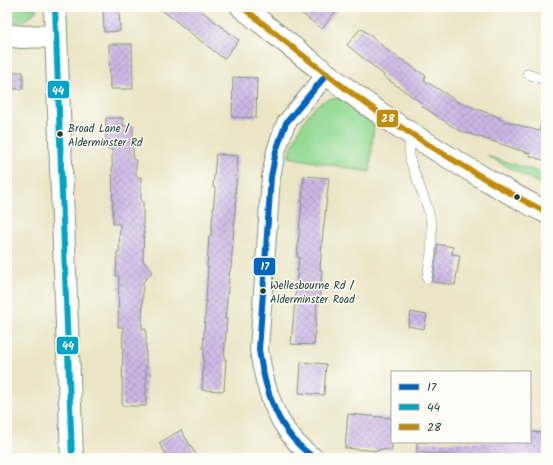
<svg xmlns="http://www.w3.org/2000/svg" width="553" height="465" viewBox="0 0 553 465" font-family="Kalam,sans-serif">
<defs>
<pattern id="building-cross-hatch" width="8" height="8" patternUnits="userSpaceOnUse"><rect width="8" height="8" fill="#cdb8e6"/><path d="M0 0l8 8M0 8l8-8" fill="none" stroke="#a697bb"/></pattern>
</defs>
<rect width="100%" height="100%" fill="#fdfcf7"/>
<filter id="ink" filterUnits="userSpaceOnUse"><feTurbulence type="fractalNoise" baseFrequency=".025" numOctaves="2"/><feDisplacementMap in="SourceGraphic" scale="8" xChannelSelector="R" yChannelSelector="G"/><feConvolveMatrix kernelMatrix="1 2 1 2 8 2 1 2 1" color-interpolation-filters="sRGB"/></filter>
<filter id="wash" filterUnits="userSpaceOnUse"><feTurbulence type="fractalNoise" baseFrequency=".012" numOctaves="4" result="noise"/><feDisplacementMap in="SourceGraphic" scale="16" xChannelSelector="R" yChannelSelector="G"/><feGaussianBlur stdDeviation="0.9" result="paint"/><feColorMatrix in="noise" values="0 0 0 0 0 0 0 0 0 0 0 0 0 0 0 0 0 1.4 0 .05"/><feComposite in="paint" operator="in"/></filter>
<g filter="url(#wash)">
<rect width="100%" height="100%" fill="#ebe5c6"/>
<path fill="#94da94" stroke="#5a8c64" d="M 7,7 L 36,7 L 36,11 L 23,22 L 7,22 Z
M 330,98 L 343,99 L 374,123 L 370,172 L 288,157 C 297,134 306,107 330,98 Z
M 487,156 L 546,174 L 546,187 Z"/>
<g id="blocks">
<path fill="url(#building-cross-hatch)" d="M 103,7 L 119,7 L 120,31 L 104,32 Z
M 158,7 L 196,7 L 239,40 L 224,59 Z
M 293,7 L 339,7 L 322,29 Z
M 361,28 L 390,52 L 426,76 L 424,80 L 460,103 L 499,117 L 499,119 L 539,131 L 543,117 L 546,118 L 546,161 L 530,156 L 531,154 L 458,130 L 422,106 L 423,104 L 383,76 L 384,75 L 347,45 Z
M 109,44 L 132,44 L 133,89 L 110,89 Z
M 7,72 L 23,72 L 23,89 L 7,89 Z
M 233,77 L 257,78 L 256,118 L 232,117 Z
M 106,118 L 123,118 L 123,126 L 133,126 L 133,160 L 136,160 L 136,177 L 141,177 L 141,201 L 143,201 L 143,227 L 144,227 L 143,261 L 152,272 L 143,282 L 142,329 L 146,329 L 146,406 L 122,406 L 123,327 L 118,327 L 119,276 L 116,276 L 117,252 L 119,253 L 120,224 L 113,224 L 112,149 L 106,149 Z
M 216,154 L 238,156 L 235,197 L 236,197 L 231,268 L 230,268 L 225,319 L 227,319 L 224,359 L 226,359 L 224,391 L 202,390 L 204,349 L 203,349 L 208,267 L 207,267 L 209,236 L 211,236 L 215,188 L 213,187 Z
M 304,176 L 329,178 L 322,242 L 320,270 L 322,270 L 319,302 L 317,302 L 314,345 L 291,344 L 299,257 L 297,257 Z
M 437,244 L 453,247 L 452,254 L 460,255 L 455,285 L 432,282 L 437,254 Z
M 411,312 L 427,315 L 424,329 L 408,326 Z
M 301,362 L 326,364 L 324,395 L 299,393 Z
M 348,414 L 392,418 L 392,450 L 379,449 L 379,451 L 345,448 Z
M 181,430 L 198,458 L 168,458 L 159,443 Z
M 530,432 L 546,433 L 546,458 L 479,458 L 417,452 L 417,442 L 530,442 Z"/>
</g>
</g>
<g filter="url(#ink)">
<use href="#blocks" fill-opacity="0" stroke="#85917d" stroke-width="1"/>
<g fill="none" stroke-linecap="round" stroke-linejoin="round">
<defs>
<path id="lane" d="M 527,74 L 546,80
M 409,134 L 410,160 L 428,209 L 432,227 L 431,253 L 427,278"/>
<path id="street" d="M 315,458 C 278,434 265,391 259,350 L 271,177 L 276,151 L 286,123 L 327,74"/>
<path id="secondary" d="M 55,7 L 72,458
M 242,7 C 294,48 346,92 402,128 C 449,158 496,187 546,212
M 7,35 L 21,37 L 55,36"/>
</defs>
<use href="#lane" stroke="#85917d" stroke-width="10"/>
<use href="#street" stroke="#85917d" stroke-width="20"/>
<use href="#secondary" stroke="#85917d" stroke-width="24"/>
<use href="#lane" stroke="#fff" stroke-width="9"/>
<use href="#street" stroke="#fff" stroke-width="18"/>
<use href="#secondary" stroke="#fff" stroke-width="22"/>
<defs>
<path id="bus-1" d="M 315,458 C 278,434 265,391 259,350 L 271,177 L 276,151 L 286,123 L 327,74"/>
<path id="bus-2" d="M 55,7 L 72,458"/>
<path id="bus-3" d="M 242,7 C 294,48 346,92 402,128 C 449,158 496,187 546,212"/>
</defs>
<use href="#bus-1" stroke="#fdfcf7" stroke-width="9"/>
<use href="#bus-2" stroke="#fdfcf7" stroke-width="9"/>
<use href="#bus-3" stroke="#fdfcf7" stroke-width="9"/>
<use href="#bus-1" stroke="#0065bd" stroke-width="6"/>
<use href="#bus-2" stroke="#02a4c6" stroke-width="6"/>
<use href="#bus-3" stroke="#c18c0d" stroke-width="6"/>
</g>
</g>
<g fill="#1f3d34" stroke="#fdfcf7" stroke-width="1.5">
<circle cx="60" cy="134" r="3.5"/>
<circle cx="517" cy="197" r="3.5"/>
<circle cx="263" cy="291" r="3.5"/>
</g>
<g text-anchor="middle" stroke-width="3" stroke-linejoin="round" paint-order="stroke">
<g font-size="11" fill="#1f3d34" stroke="#fdfcf7" text-anchor="start">
<text x="68" y="132">Broad Lane /<tspan x="68" dy="14">Alderminster Rd</tspan></text>
<text x="270" y="289">Wellesbourne Rd /<tspan x="270" dy="14">Alderminster Road</tspan></text>
</g>
</g>
<g stroke="#fdfcf7" stroke-width="1.5">
<rect x="47" y="80" width="23" height="19" rx="4" fill="#02a4c6"/>
<rect x="376" y="109" width="23" height="19" rx="4" fill="#c18c0d"/>
<rect x="253" y="257" width="23" height="19" rx="4" fill="#0065bd"/>
<rect x="56" y="336" width="23" height="19" rx="4" fill="#02a4c6"/>
</g>
<g font-size="11" text-anchor="middle" font-weight="bold" fill="#fff">
<text x="58" y="94">44</text>
<text x="388" y="122">28</text>
<text x="265" y="270">17</text>
<text x="68" y="349">44</text>
</g>
<rect width="553" height="465" fill="none" stroke="#fdfcf7" stroke-width="24"/>
<rect x="391" y="371" width="140" height="72" fill="#fdfcf7" stroke="#a4b0a9"/>
<rect x="399" y="384" width="20" height="6" fill="#0065bd" stroke="#a4b0a9"/>
<text x="427" y="391" font-size="12" fill="#1f3d34">17</text>
<rect x="399" y="404" width="20" height="6" fill="#02a4c6" stroke="#a4b0a9"/>
<text x="427" y="411" font-size="12" fill="#1f3d34">44</text>
<rect x="399" y="424" width="20" height="6" fill="#c18c0d" stroke="#a4b0a9"/>
<text x="427" y="431" font-size="12" fill="#1f3d34">28</text>
</svg>
